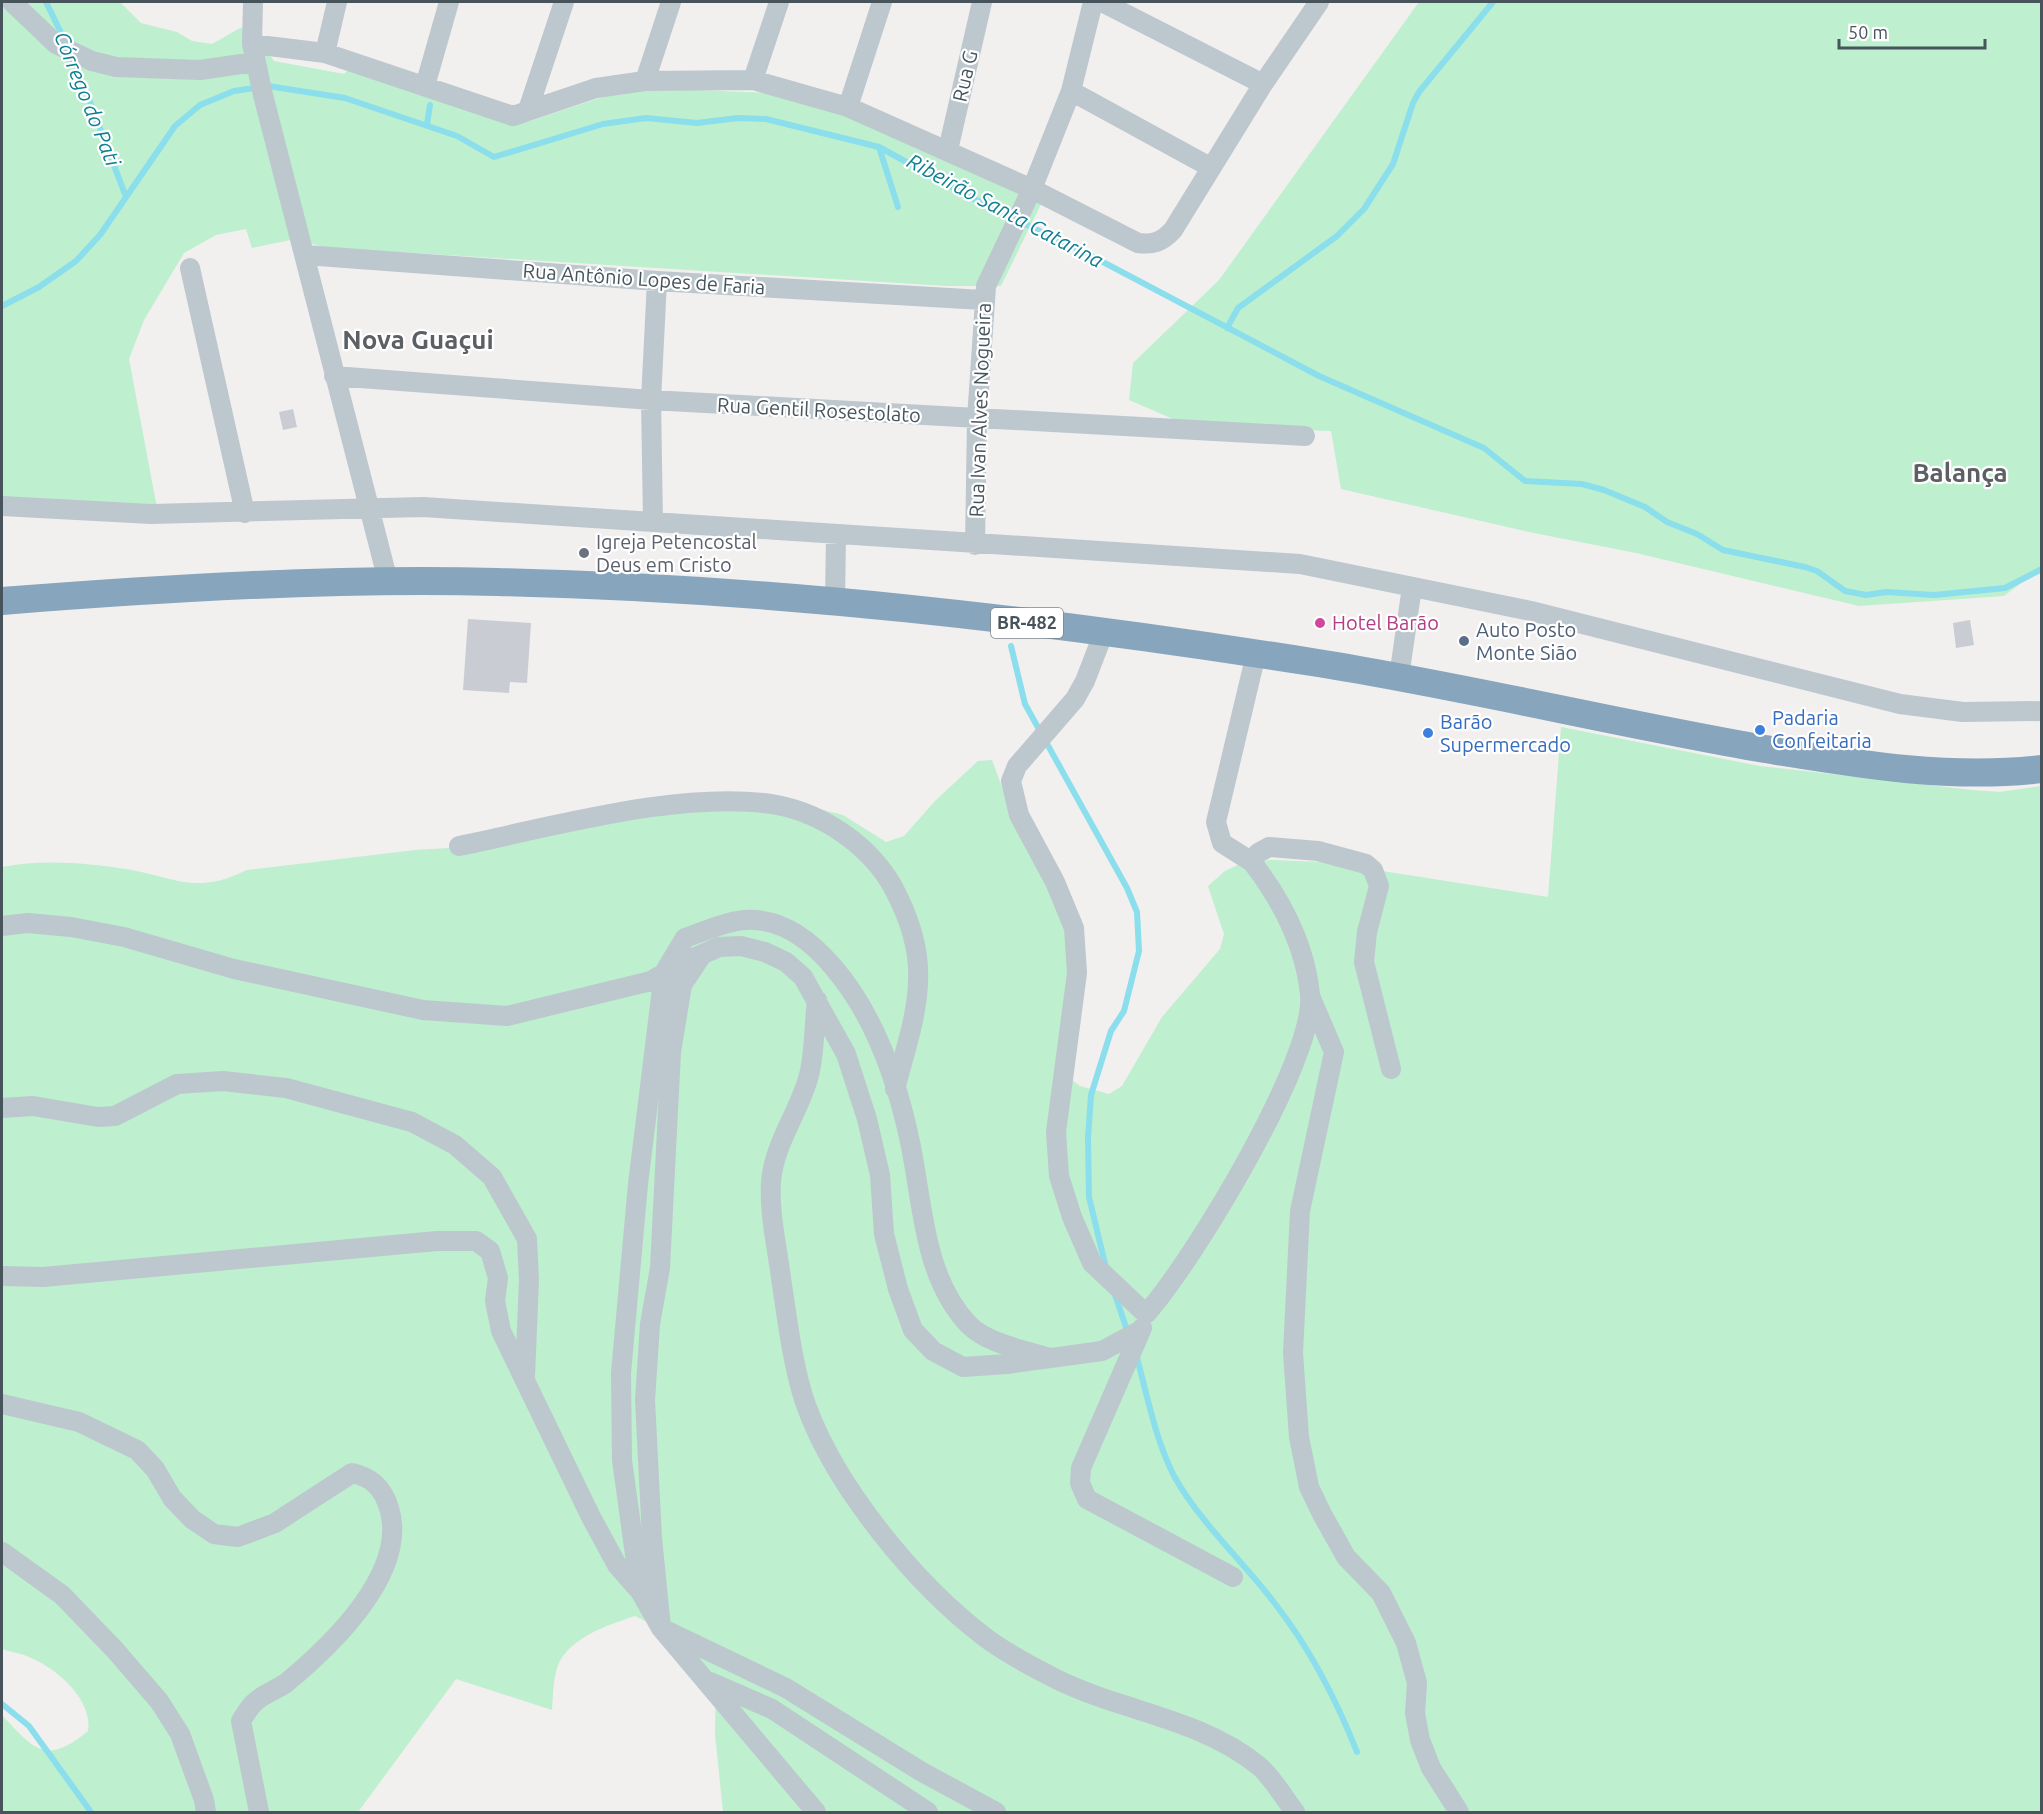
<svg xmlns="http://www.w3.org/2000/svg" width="2043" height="1814" viewBox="0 0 2043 1814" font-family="Ubuntu,sans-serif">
<rect width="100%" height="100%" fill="#f2efef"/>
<path fill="#beefce" d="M 2,2 L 120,2 L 141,23 L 177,32 L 192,41 L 212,44 L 240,28 L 253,26 L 256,36 L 274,61 L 344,74 L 349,69 L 517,122 L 530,121 L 618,92 L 672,89 L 771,93 L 827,105 L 1043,200 L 1001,286 L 947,286 L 365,250 L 327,248 L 295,239 L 252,248 L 246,229 L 216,235 L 184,253 L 144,320 L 129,359 L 157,508 L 2,501 Z
M 1419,2 L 2041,2 L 2041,568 L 2004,596 L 1859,606 L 1636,553 L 1529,532 L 1341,489 L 1331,431 L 1187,425 L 1129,400 L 1133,363 L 1219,280 Z
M 1561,727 L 1760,766 L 1973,790 L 2000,792 L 2041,786 L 2041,1812 L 723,1812 L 715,1734 L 716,1678 L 672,1634 L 635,1616 C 608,1625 563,1639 556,1672 C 553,1684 553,1697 552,1710 L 456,1679 L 358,1812 L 2,1812 L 2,1715 C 35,1751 47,1765 88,1731 C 93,1699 56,1668 29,1657 C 21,1653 10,1652 2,1649 L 2,867 C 42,859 86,863 126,869 C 177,878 196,895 247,870 L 415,850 L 499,845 L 639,807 L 779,799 L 843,815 L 886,842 L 904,836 L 935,801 L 978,761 L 992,760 L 1009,806 L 1062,914 L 1071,970 L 1069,1078 L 1080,1086 L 1109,1094 L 1122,1086 L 1162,1017 L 1220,949 L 1224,934 L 1208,886 L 1225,871 L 1244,862 L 1272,860 L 1325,862 L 1548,897 Z"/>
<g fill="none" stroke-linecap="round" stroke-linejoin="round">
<path stroke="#8bdeeb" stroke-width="6" d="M 46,2 L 66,43
M 73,57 L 126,197
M 427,124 L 430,105
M 879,147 L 898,207
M 2,306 L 39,287 L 76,261 L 100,235 L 175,126 L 200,105 L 234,91 L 268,86 L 345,98 L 457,136 L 494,157 L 603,124 L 646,118 L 697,123 L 738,118 L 766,119 L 879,147 L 987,206 L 1086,253 L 1319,376 L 1484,448 L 1525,481 L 1582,484 L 1604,490 L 1645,507 L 1667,522 L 1697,534 L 1723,550 L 1805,567 L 1817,571 L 1845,591 L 1866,595 L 1886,592 L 1934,595 L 2005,588 L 2042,569
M 1227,328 L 1238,308 L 1337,236 L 1364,209 L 1393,164 L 1413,103 L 1419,92 L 1493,2
M 1011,646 L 1025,704 L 1127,888 L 1137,912 L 1139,951 L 1124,1011 L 1111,1031 L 1091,1095 L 1088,1138 L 1089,1197 L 1106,1268
M 1114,1292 L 1128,1333
M 1136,1354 C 1147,1394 1155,1439 1174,1476 C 1201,1524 1243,1561 1276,1605 C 1311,1650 1336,1699 1357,1752
M 2,1704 L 29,1726 L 91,1812"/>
</g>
<path fill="#c9ccd2" d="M 293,409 L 297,427 L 283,430 L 279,412 Z
M 468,619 L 531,623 L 527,683 L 510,682 L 509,693 L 463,690 Z
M 1970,620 L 1974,645 L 1956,648 L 1953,623 Z"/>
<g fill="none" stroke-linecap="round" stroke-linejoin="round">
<path stroke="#bdc7ce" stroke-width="20" d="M 12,2 L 56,44 L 92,61 L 116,67 L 200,70 L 255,62
M 253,2 L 252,44 L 263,95 L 388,581
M 1102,2 L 1263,84
M 252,44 L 325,53 L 513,116 L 596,88 L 645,81 L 753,80 L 848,107 L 1032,189 L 1138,243 C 1153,245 1162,242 1173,230 L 1263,84 L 1319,2
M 325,53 L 337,2
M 753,80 L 779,2
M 645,81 L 671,2
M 425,86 L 449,2
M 1071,91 L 1210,167
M 848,107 L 882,2
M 528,110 L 564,2
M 948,150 L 982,2
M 305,255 L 657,281 L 983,300
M 190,268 L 245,513
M 334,376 L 651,400 L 1305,436
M 2,506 L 151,514 L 423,507 L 1300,564 L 1531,611 L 1900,704 L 1963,712 L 2042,711
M 653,522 L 651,400 L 657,281
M 975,545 L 977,419 L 986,286 L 1032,189 L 1071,91 L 1093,2
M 835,601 L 836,535
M 1104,632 L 1085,681 L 1075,699 L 1017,766 L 1011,781 L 1019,815 L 1055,882 L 1074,928 L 1077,973 L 1056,1132 L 1059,1176 L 1072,1217 L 1092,1263 L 1146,1314 C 1191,1264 1317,1058 1310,994 C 1305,945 1282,901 1252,862 L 1258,853 L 1269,847 L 1318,851 L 1366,864 L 1373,870 L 1379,886 L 1367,932 L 1364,962 L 1391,1069
M 1399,677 L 1412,587
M 459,846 C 552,827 685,789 777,805 C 824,814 870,846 893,887 C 908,915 920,949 918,982 C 917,1017 904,1054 895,1089
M 1252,862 L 1222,843 L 1216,822 L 1256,654
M 2,926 L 28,923 L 71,927 L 124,937 L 234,969 L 423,1010 L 507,1016 L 651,981 L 680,964 L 719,947 L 741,946 L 765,952 L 786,962 L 803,977 L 846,1054 L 867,1119 L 880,1175 L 884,1234 L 898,1289 L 913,1330 L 933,1351 L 963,1367 L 1007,1364 L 1102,1351 L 1141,1330
M 702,955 L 682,985 L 671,1052 L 660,1268 L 650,1324 L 645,1400 L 652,1538 L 661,1628 L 786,1688 L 922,1772 L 996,1812
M 1310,996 L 1334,1052 L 1300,1211 L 1293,1353 L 1299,1437 L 1309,1487 L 1322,1514 L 1346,1557 L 1381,1593 L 1406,1643 L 1417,1683 L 1415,1713 L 1420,1740 L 1431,1768 L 1459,1812
M 817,1000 C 814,1024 815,1051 809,1075 C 800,1111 774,1143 771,1182 C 769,1214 777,1246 781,1278 C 787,1317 793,1369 806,1405 C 836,1488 916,1585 986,1638 C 1007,1654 1033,1667 1056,1679 C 1123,1712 1200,1718 1259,1766 C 1273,1778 1284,1798 1295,1812
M 2,1108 L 33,1106 L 98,1117 L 115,1116 L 177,1084 L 223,1081 L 286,1088 L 412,1122 L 455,1145 L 492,1177 L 527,1239 L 529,1280 L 525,1376
M 2,1276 L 43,1277 L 437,1241 L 476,1241 L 490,1251 L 498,1278 L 495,1301 L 501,1331 L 591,1517 L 617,1565 L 640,1591
M 1142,1328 L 1081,1468 L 1080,1483 L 1087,1499 L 1233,1577
M 2,1404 L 79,1422 L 137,1450 L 155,1469 L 172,1498 L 192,1519 L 214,1534 L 238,1537 L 275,1523 L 352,1473 C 372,1477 383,1488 389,1508 C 409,1572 331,1646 286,1683 C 276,1690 263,1694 255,1702 C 249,1707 245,1715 241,1721 L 259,1812
M 2,1552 L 62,1595 L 115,1650 L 159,1701 L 180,1734 L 204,1800 L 206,1812
M 710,1682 L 772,1709 L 928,1812
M 816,1812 L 661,1628 L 640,1591 L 622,1460 L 621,1373 L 638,1184 L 664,973 L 685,938 C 705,931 733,918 755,920 C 788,922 814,944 834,968 C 875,1016 897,1080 910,1142 C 923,1203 923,1277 969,1325 C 988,1344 1025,1350 1049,1358"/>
<path stroke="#87a5bd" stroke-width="28" d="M 2,601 C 166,588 332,578 497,582 C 772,588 1046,620 1318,663 C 1468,687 1615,723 1765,749 C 1857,764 1948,780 2042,769"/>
</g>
<circle fill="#6b7280" stroke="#fff" stroke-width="2" cx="584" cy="553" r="6"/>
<circle fill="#d1479c" stroke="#fff" stroke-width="2" cx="1320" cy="623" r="6"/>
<circle fill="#5c6f8a" stroke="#fff" stroke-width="2" cx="1464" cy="641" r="6"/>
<g fill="#3f7fe0" stroke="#fff" stroke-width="2">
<circle cx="1760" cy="730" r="6"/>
<circle cx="1428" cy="733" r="6"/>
</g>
<g text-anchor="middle" stroke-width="4.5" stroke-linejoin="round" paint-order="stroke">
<rect fill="#fff" stroke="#7e878d" stroke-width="1.5" x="991" y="608" width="72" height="30" rx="4.5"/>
<g font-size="18" font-weight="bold" fill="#47545c">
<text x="1027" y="629">BR-482</text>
</g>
<g font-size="20" fill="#47545c" stroke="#fff">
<text transform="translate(965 76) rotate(-77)" y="7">Rua G</text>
<text transform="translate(644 279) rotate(4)" y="7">Rua Antônio Lopes de Faria</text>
<text transform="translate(819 410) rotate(3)" y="7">Rua Gentil Rosestolato</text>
<text transform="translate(980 410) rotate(-88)" y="7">Rua Ivan Alves Nogueira</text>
</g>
<g font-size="20" fill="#5b616d" stroke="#fff" text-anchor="start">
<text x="596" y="549">Igreja Petencostal<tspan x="596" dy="23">Deus em Cristo</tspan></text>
</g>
<g font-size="20" fill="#b23c85" stroke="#fff" text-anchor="start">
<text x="1332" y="630">Hotel Barão</text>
</g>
<g font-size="20" fill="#4e5e75" stroke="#fff" text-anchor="start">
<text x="1476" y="637">Auto Posto<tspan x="1476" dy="23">Monte Sião</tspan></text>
</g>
<g font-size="20" fill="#366cbe" stroke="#fff" text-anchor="start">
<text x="1772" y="725">Padaria<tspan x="1772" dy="23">Confeitaria</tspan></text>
<text x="1440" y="729">Barão<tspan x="1440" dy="23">Supermercado</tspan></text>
</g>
<g font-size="21" font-style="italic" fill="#0e8092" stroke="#fff">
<text transform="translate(87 99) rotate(68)" y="7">Córrego do Pati</text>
<text transform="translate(1005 211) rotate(28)" y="7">Ribeirão Santa Catarina</text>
</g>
<g font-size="26" font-weight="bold" fill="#5c6064" stroke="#fff">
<text x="418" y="349">Nova Guaçui</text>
<text x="1960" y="482">Balança</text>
</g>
</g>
<rect width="2043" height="1814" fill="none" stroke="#47545c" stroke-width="6"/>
<path d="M1839 39v9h146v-9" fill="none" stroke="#47545c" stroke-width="3"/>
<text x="1848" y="39" font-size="18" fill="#47545c" stroke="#ffffff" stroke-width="4.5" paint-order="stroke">50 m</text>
</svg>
